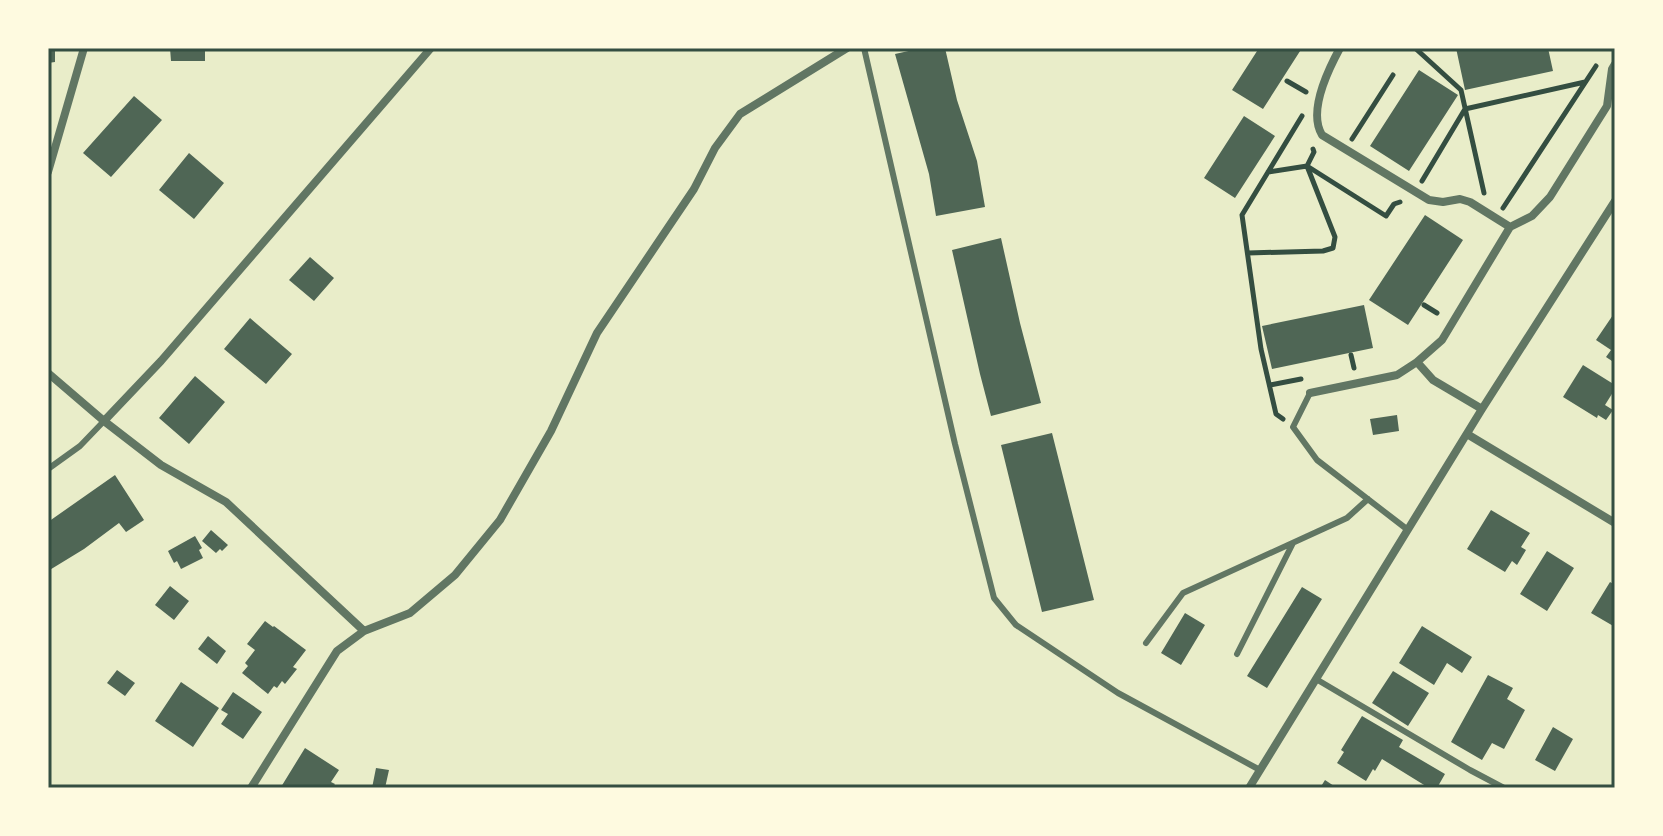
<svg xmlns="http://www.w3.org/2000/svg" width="1663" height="836" viewBox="0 0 1663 836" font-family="'Exo 2',sans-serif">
<rect width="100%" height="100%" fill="#e9edc9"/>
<path fill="#4f6655" d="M 48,48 L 55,48 L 55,62 L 48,63 Z
M 170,48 L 205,48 L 205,61 L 171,61 Z
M 922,48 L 945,48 L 957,100 L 977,161 L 985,207 L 936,216 L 929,174 L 895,54 Z
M 1259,48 L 1302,48 L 1263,109 L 1232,90 Z
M 1456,48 L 1548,48 L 1553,71 L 1465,90 Z
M 1419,70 L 1458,95 L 1409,171 L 1370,146 Z
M 134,96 L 162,120 L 111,177 L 83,153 Z
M 1244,116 L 1275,136 L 1235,198 L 1204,178 Z
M 189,153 L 224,183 L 194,219 L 159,190 Z
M 1425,215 L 1463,240 L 1408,325 L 1369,300 Z
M 1001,238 L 1020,323 L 1041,403 L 991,416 L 980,374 L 952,250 Z
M 310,257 L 334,278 L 314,301 L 289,280 Z
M 1364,305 L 1373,348 L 1272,369 L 1262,326 Z
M 1615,312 L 1615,363 L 1606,357 L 1611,350 L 1596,340 Z
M 250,318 L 292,354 L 266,384 L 224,349 Z
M 1583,365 L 1615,385 L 1615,389 L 1605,405 L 1613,410 L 1606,420 L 1598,415 L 1597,418 L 1563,397 Z
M 195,376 L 225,402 L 189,444 L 159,418 Z
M 1397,415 L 1399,431 L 1373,435 L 1370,419 Z
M 1052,433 L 1094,600 L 1042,612 L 1001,445 Z
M 115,475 L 144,520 L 126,532 L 119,523 L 84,549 L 48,571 L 48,522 Z
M 1491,510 L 1530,533 L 1521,547 L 1526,550 L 1517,565 L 1512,561 L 1505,572 L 1467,549 Z
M 211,530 L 228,545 L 222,551 L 220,549 L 216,553 L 202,541 Z
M 195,536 L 202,548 L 199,550 L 203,558 L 181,569 L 177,561 L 174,563 L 168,551 Z
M 1547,551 L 1574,568 L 1547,611 L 1520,594 Z
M 1610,582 L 1615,585 L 1615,627 L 1591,613 Z
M 170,586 L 189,601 L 174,620 L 155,605 Z
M 1302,587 L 1322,599 L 1267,688 L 1247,676 Z
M 1185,613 L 1205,625 L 1181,665 L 1161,653 Z
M 265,621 L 273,627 L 274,626 L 306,650 L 293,667 L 297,669 L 285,684 L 282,681 L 277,688 L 274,686 L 268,694 L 242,673 L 248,666 L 245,663 L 255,650 L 247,644 Z
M 1422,626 L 1472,657 L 1462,673 L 1447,663 L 1434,685 L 1399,663 Z
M 208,636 L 226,651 L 217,664 L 198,649 Z
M 117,670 L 135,683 L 125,696 L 107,683 Z
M 1393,671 L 1429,693 L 1408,726 L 1372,703 Z
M 1488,675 L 1513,688 L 1507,699 L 1525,710 L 1504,749 L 1492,743 L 1482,760 L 1451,742 Z
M 181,682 L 219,708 L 193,747 L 155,721 Z
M 233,692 L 262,712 L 243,739 L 221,724 L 228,714 L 221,710 Z
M 1362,716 L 1403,740 L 1399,747 L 1445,774 L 1437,788 L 1429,788 L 1382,759 L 1375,771 L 1373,769 L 1366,781 L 1337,763 L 1344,752 L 1341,750 Z
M 1553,727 L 1573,739 L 1555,771 L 1535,760 Z
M 305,748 L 339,770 L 331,782 L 335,784 L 332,788 L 281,787 Z
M 376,768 L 389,770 L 385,788 L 372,788 Z
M 1325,780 L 1337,788 L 1320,788 Z"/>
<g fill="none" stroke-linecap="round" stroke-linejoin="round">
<path stroke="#344e41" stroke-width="5" d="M 1415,48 L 1461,90 L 1484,193
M 1287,81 L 1306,92
M 1352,139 L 1393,75
M 1268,172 L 1307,166 L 1386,216 L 1394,204 L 1400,202
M 1422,181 L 1465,109 L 1585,82
M 1503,208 L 1596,66
M 1248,253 L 1323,251 L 1333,248 L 1335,237 L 1307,166 L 1314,152 L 1313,149
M 1424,305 L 1437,313
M 1351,355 L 1354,368
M 1270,385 L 1301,379
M 1283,419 L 1276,414 L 1261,349 L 1242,215 L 1302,116"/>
<path stroke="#617663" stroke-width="6" d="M 864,48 L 955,444 L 994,598 L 1016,625 L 1118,693 L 1260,770
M 1310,393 L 1293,427 L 1317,460 L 1408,530
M 48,469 L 80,446 L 104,421
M 1146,643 L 1183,593 L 1347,518 L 1368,499
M 1237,654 L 1293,543
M 1316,679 L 1470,770 L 1504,788"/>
<path stroke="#617663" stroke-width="8" d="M 1340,48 C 1328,70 1308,112 1322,135 L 1429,200 L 1443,202 L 1460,199 L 1470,202 L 1510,227
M 48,172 L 84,48
M 1417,362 L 1433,380 L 1482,409
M 48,373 L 104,421 L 161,465 L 226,502 L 364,631
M 1310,393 L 1397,375 L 1417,362 L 1442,340 L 1510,227 L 1532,216 L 1550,197 L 1607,106 L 1612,69 L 1615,64
M 104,421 L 161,361 L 431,48
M 1467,434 L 1615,523
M 251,788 L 337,651 L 364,631 L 410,613 L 455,575 L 500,520 L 551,431 L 597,333 L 694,189 L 715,148 L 740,114 L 847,48
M 1249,788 L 1482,409 L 1615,201"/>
</g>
<rect width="1663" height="836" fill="none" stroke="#fefae0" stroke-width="100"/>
<rect x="50" y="50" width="1563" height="736" fill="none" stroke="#344e41" stroke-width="3"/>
</svg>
